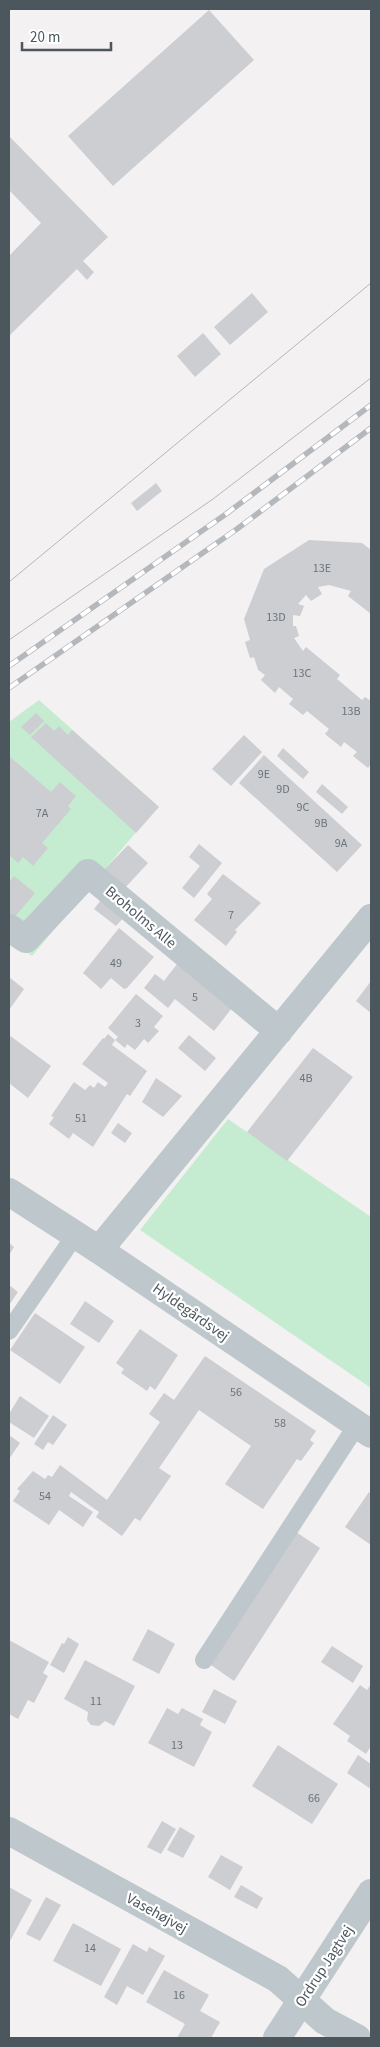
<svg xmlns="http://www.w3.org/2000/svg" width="380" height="2047" viewBox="0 0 380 2047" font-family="'Source Sans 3',sans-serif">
<rect width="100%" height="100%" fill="#f3f1f2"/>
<path fill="#c5ecd0" d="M 39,700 L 158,806 L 32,956 L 9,939 L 9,722 Z
M 228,1119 L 371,1217 L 371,1388 L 140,1230 Z"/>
<path fill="#ccced2" d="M 209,10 L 254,60 L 113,186 L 68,136 Z
M 9,136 L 108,237 L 83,261 L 94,272 L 87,280 L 77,269 L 9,336 L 9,256 L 41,223 L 9,190 Z
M 252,293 L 268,312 L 230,345 L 214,327 Z
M 203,333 L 221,354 L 195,377 L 177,356 Z
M 156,483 L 162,491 L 137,511 L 131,503 Z
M 309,540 L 362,543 L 371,550 L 371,614 L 348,596 L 351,591 L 329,585 L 318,587 L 322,594 L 311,601 L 306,595 L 298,604 L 304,606 L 300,616 L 293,615 L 293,626 L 296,626 L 299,636 L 294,638 L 303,651 L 306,647 L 340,675 L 337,679 L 362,700 L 365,697 L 371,701 L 371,764 L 368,768 L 353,756 L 357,752 L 344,742 L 341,747 L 325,734 L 329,729 L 307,711 L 303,715 L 289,704 L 293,699 L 279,687 L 275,693 L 261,680 L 265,675 L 258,670 L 254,657 L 250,658 L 245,642 L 250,640 L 244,619 L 264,569 Z
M 36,713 L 44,721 L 30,735 L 21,727 Z
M 46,723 L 54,731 L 59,726 L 68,735 L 72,730 L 159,807 L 136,833 L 31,737 Z
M 244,735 L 262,752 L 231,786 L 212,769 Z
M 283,748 L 309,772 L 303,779 L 277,756 Z
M 264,755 L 362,845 L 337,872 L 239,783 Z
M 9,756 L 51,792 L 60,782 L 76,796 L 68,806 L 71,809 L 42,843 L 48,848 L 33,866 L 23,857 L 18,863 L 9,855 Z
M 322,784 L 348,807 L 342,814 L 316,792 Z
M 199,844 L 222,863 L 194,898 L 182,888 L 200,866 L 189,857 Z
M 128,845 L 148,863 L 124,889 L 104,870 Z
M 223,874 L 261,903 L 235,930 L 237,932 L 226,946 L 194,920 L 212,899 L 207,894 Z
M 14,876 L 35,893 L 13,919 L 9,915 L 9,882 Z
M 104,896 L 127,914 L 116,926 L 94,909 Z
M 119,928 L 154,957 L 127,988 L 124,989 L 111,978 L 101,989 L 83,973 Z
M 177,964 L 232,1008 L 214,1031 L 175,999 L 168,1008 L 144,988 L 155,974 L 164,981 Z
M 9,977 L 24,989 L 9,1010 Z
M 371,981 L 371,1013 L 356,1001 Z
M 136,994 L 163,1016 L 154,1027 L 159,1031 L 148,1043 L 144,1039 L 135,1050 L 127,1044 L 125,1048 L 115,1040 L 118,1037 L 108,1028 Z
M 108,1034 L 115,1040 L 112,1045 L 147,1071 L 130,1096 L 127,1094 L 93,1147 L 73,1133 L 69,1139 L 49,1124 L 54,1117 L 51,1116 L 74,1082 L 85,1090 L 90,1085 L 94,1088 L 98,1082 L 105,1087 L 108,1083 L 82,1064 L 103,1038 L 104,1039 Z
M 9,1035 L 51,1066 L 28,1098 L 9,1083 Z
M 189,1035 L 216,1058 L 205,1071 L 178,1048 Z
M 313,1048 L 353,1077 L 287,1161 L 247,1132 Z
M 156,1078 L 182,1096 L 163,1117 L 142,1102 Z
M 118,1123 L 132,1133 L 125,1143 L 111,1133 Z
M 9,1243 L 14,1247 L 9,1255 Z
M 9,1285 L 18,1292 L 9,1305 Z
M 85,1301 L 114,1321 L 99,1343 L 70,1324 Z
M 35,1313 L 85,1347 L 60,1384 L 10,1350 Z
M 140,1329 L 178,1355 L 155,1390 L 150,1386 L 147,1391 L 121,1373 L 124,1369 L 116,1363 Z
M 205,1356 L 316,1431 L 310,1440 L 314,1443 L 301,1461 L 297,1459 L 263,1509 L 225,1484 L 251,1446 L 199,1410 L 159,1468 L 171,1476 L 140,1521 L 135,1518 L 122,1536 L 96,1517 L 99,1512 L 71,1492 L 69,1496 L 93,1512 L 83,1527 L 59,1510 L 49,1525 L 13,1501 L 20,1491 L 17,1489 L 33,1471 L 45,1479 L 48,1475 L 52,1477 L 60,1465 L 107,1500 L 160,1422 L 149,1414 L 164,1393 L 174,1400 Z
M 20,1396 L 49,1416 L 34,1438 L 9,1422 L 9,1414 Z
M 53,1415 L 67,1425 L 53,1445 L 48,1442 L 43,1450 L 34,1444 Z
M 9,1435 L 20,1443 L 9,1459 Z
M 369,1492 L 371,1494 L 371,1545 L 345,1527 Z
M 293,1530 L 320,1548 L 234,1681 L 211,1665 Z
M 148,1629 L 175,1644 L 159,1674 L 132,1660 Z
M 68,1637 L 79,1644 L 64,1673 L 50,1665 L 62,1643 L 64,1644 Z
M 9,1640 L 49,1662 L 43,1673 L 48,1676 L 34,1703 L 28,1700 L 18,1719 L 9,1714 Z
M 332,1646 L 363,1666 L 353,1683 L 321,1662 Z
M 85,1660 L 135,1686 L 114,1726 L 105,1721 L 99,1726 L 91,1725 L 87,1720 L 88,1712 L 64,1699 Z
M 371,1684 L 371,1746 L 366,1754 L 347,1741 L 350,1736 L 333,1724 L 360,1685 L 367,1690 Z
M 214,1689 L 237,1701 L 225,1724 L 202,1712 Z
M 167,1708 L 178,1714 L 182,1708 L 203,1719 L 200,1725 L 212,1732 L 194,1767 L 148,1743 Z
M 278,1745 L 338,1784 L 312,1824 L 252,1786 Z
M 358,1755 L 371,1764 L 371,1789 L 347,1773 Z
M 162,1821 L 176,1829 L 161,1854 L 147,1847 Z
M 180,1827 L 195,1836 L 183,1858 L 167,1850 Z
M 221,1855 L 243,1867 L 230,1890 L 208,1877 Z
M 241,1885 L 263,1898 L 257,1909 L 234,1897 Z
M 9,1887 L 32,1900 L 10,1941 L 9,1941 Z
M 46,1897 L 61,1905 L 40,1941 L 26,1934 Z
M 73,1923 L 121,1949 L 101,1986 L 53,1961 Z
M 133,1944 L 147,1952 L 149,1947 L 165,1956 L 143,1995 L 127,1986 L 117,2005 L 104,1997 Z
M 164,1970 L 209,1995 L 200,2011 L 220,2022 L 211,2038 L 177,2038 L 185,2024 L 146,2002 Z"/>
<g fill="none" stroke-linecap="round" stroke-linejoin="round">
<path stroke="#bec7cc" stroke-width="18" d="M 9,1331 L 76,1234
M 204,1660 L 357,1425"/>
<path stroke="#bec7cc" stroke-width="28" d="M 9,928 L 26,939 L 88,873 L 279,1031
M 99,1250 L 371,918
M 9,1831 L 278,1979 L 325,2021 L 357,2038"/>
<path stroke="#bec7cc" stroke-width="28" d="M 9,1192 L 99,1250 L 371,1434
M 277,2038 L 371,1893"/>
<path stroke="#b4b7bb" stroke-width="1" d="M 9,582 L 371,283
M 9,640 L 213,499 L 371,378"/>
<defs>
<path id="rail" d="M 9,666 L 226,514 L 371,405
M 9,688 L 237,529 L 371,428"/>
</defs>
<use href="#rail" stroke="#b4b7bb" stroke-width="5.5"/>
<use href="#rail" stroke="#fff" stroke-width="4" stroke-dasharray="11" stroke-linecap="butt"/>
</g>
<g text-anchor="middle" stroke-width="4.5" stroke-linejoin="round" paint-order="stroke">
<g font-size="12" fill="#6b747a">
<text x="322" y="572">13E</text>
<text x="276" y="621">13D</text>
<text x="302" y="677">13C</text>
<text x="351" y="715">13B</text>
<text x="264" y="778">9E</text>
<text x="283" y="793">9D</text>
<text x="303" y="811">9C</text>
<text x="42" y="817">7A</text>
<text x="321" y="827">9B</text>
<text x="341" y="847">9A</text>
<text x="231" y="919">7</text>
<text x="116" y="967">49</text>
<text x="195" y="1001">5</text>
<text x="138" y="1027">3</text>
<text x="306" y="1082">4B</text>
<text x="81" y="1122">51</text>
<text x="236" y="1396">56</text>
<text x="280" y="1427">58</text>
<text x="45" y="1500">54</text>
<text x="96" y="1705">11</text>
<text x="177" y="1749">13</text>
<text x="314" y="1802">66</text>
<text x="90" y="1952">14</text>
<text x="179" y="1999">16</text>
</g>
<g font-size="15" fill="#4b565d" stroke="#fff">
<text transform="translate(141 917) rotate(40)" y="5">Broholms Alle</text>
<text transform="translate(191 1312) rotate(35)" y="5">Hyldegårdsvej</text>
<text transform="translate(157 1913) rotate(29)" y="5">Vasehøjvej</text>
<text transform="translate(324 1966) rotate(-57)" y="5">Ordrup Jagtvej</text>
</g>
</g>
<rect width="380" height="2047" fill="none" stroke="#4b565d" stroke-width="20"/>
<path d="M22 42v8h89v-8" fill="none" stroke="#4b565d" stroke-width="2.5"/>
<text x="30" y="42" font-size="15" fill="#4b565d" stroke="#ffffff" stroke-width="4" paint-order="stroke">20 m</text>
</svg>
